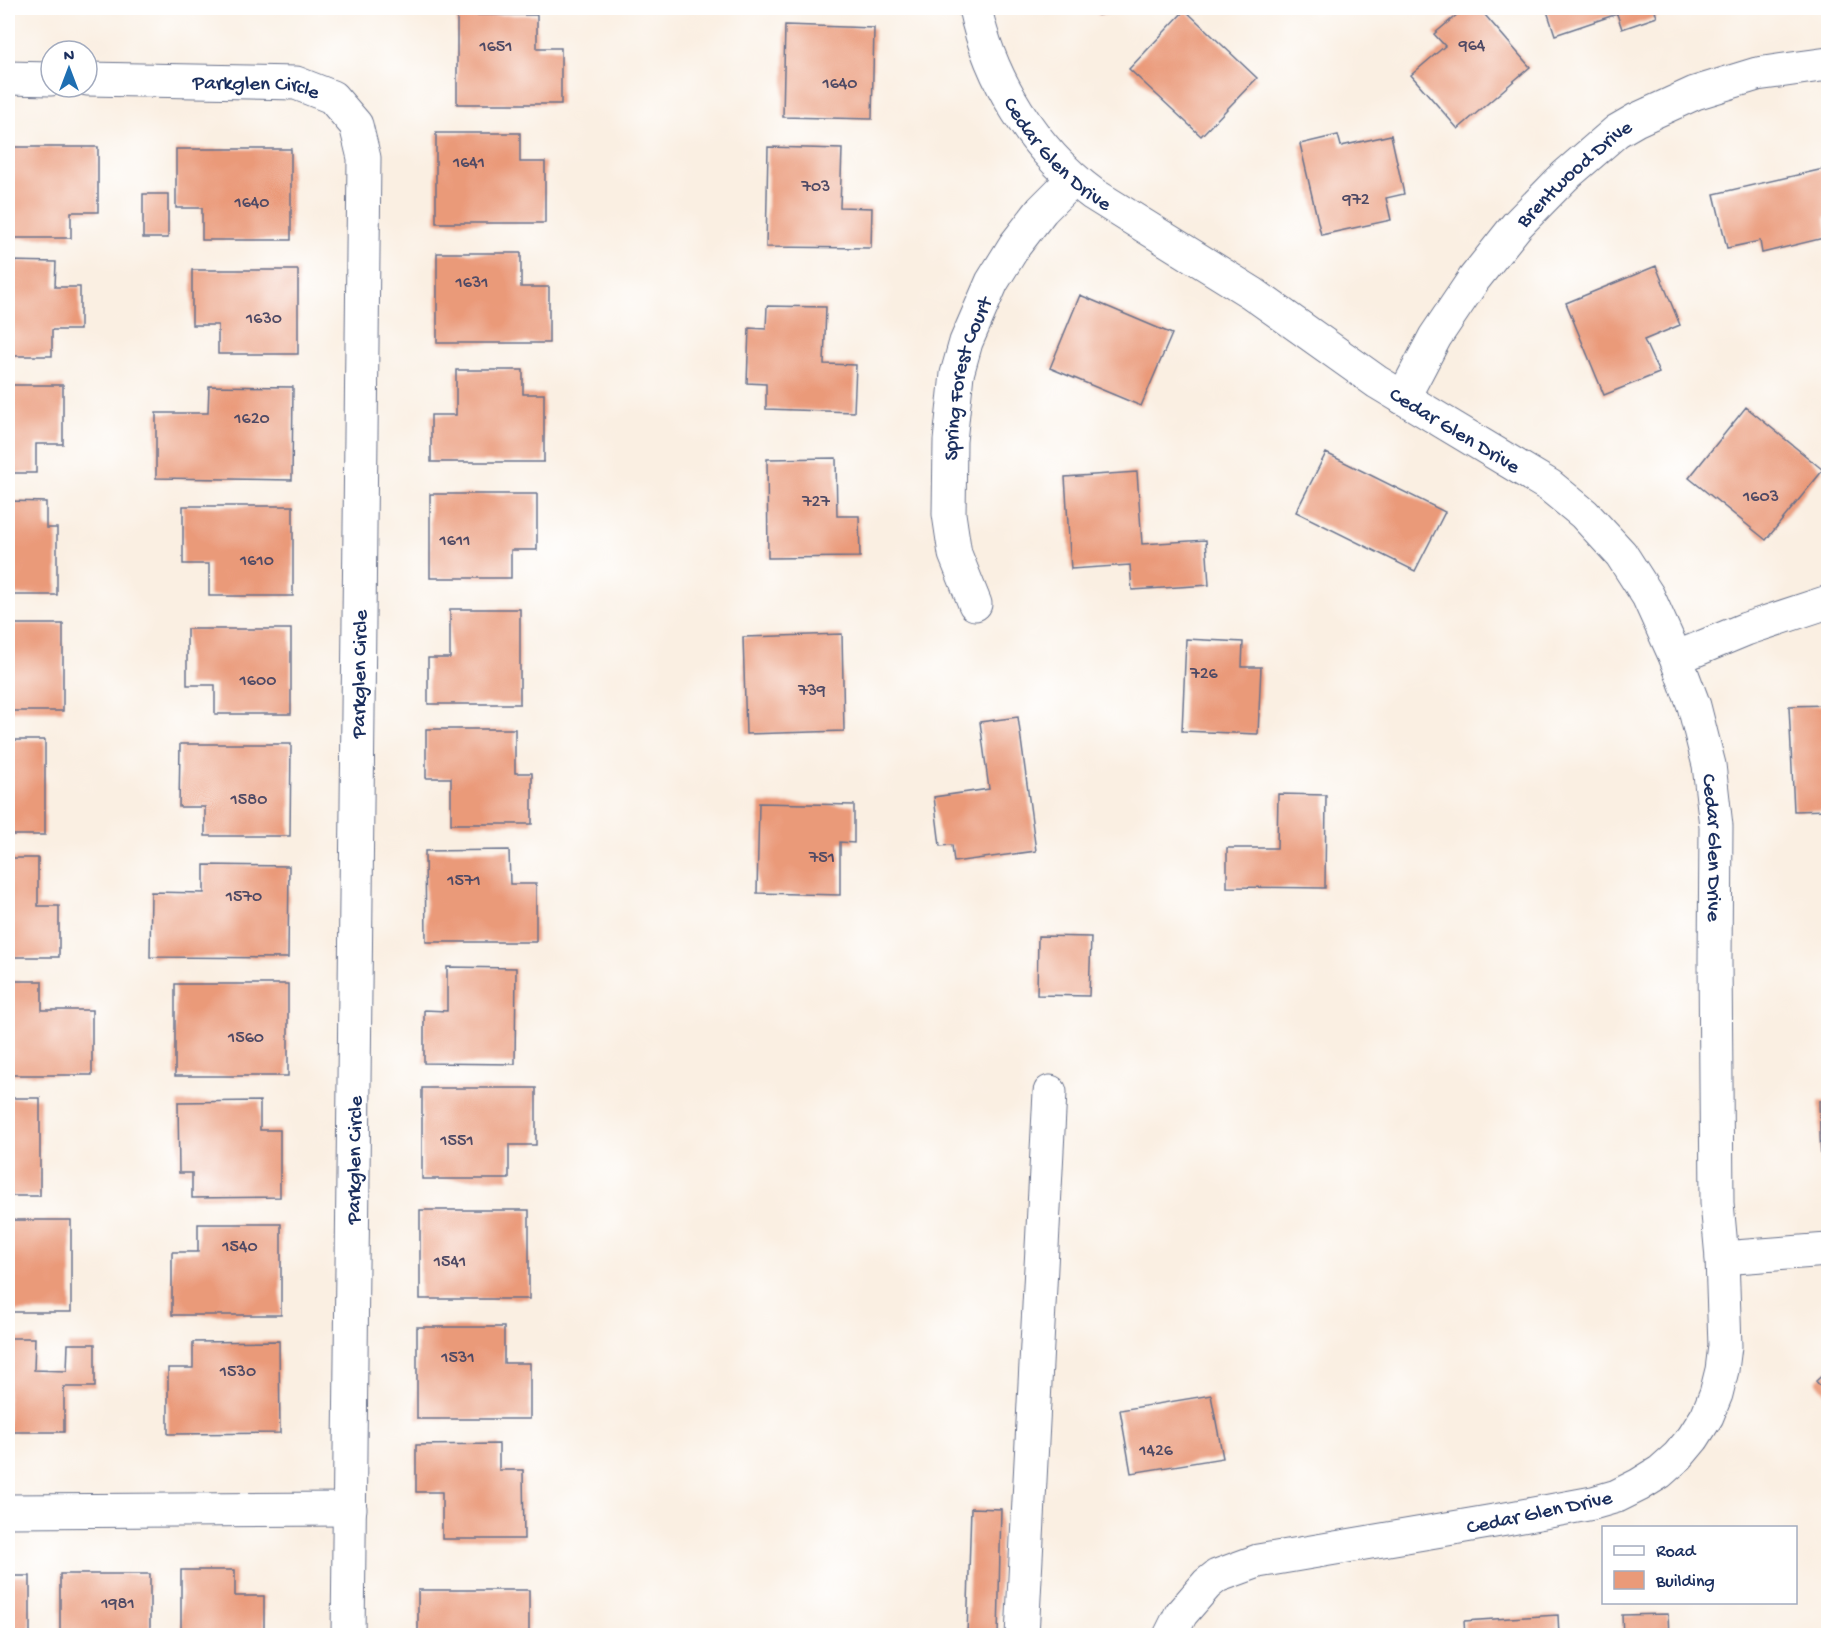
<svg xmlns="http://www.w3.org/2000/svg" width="1836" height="1643" viewBox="0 0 1836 1643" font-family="'Gochi Hand',sans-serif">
<rect width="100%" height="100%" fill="#fff"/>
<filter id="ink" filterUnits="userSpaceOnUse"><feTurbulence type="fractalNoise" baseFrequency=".0167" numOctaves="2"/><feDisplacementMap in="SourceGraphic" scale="12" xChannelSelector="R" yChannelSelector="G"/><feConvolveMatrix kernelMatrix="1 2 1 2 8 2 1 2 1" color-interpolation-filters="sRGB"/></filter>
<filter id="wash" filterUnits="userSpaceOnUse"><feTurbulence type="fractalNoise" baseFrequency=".008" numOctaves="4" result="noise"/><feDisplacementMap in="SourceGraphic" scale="24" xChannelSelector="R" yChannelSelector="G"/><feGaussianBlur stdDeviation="1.35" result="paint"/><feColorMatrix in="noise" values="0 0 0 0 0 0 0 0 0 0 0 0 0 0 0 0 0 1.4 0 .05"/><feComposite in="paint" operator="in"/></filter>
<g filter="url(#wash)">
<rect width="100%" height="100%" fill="#faefe2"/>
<g id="blocks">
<path fill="#ea9a79" d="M 1097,8 L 1128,8 L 1098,15 Z
M 1465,8 L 1479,8 L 1530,67 L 1458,129 L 1411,75 L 1445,46 L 1434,34 Z
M 1546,8 L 1654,8 L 1657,17 L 1622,29 L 1617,14 L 1555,35 Z
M 1185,10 L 1257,78 L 1201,136 L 1129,69 Z
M 457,15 L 537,15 L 537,48 L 561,48 L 561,104 L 457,104 Z
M 785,25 L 874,28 L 872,119 L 783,117 Z
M 436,133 L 520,133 L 520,162 L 545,162 L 545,223 L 436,223 Z
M 1338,135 L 1341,146 L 1391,135 L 1404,194 L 1386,198 L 1391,220 L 1321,235 L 1300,144 Z
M 8,147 L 98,147 L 98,212 L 71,212 L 71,238 L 8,238 Z
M 768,147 L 842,149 L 840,207 L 872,208 L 871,248 L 766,247 Z
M 176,149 L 291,149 L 291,240 L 202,240 L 202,208 L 176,208 Z
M 1828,168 L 1828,217 L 1825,218 L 1828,237 L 1762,253 L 1760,241 L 1727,248 L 1714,194 Z
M 143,194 L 168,194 L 168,238 L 143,238 Z
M 437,253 L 521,253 L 521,287 L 549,287 L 549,343 L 437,343 Z
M 8,261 L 56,262 L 55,287 L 80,287 L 80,330 L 52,330 L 52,356 L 8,356 Z
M 1656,266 L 1680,325 L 1644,340 L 1659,373 L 1604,395 L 1566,303 Z
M 192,270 L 298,270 L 298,354 L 218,354 L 218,325 L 192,325 Z
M 1080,295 L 1172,334 L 1141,406 L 1050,368 Z
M 767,306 L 826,307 L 824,364 L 856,365 L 854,412 L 766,409 L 766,384 L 747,383 L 749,328 L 766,329 Z
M 456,370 L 523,370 L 523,394 L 544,394 L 544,462 L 431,462 L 431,415 L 456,415 Z
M 8,385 L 63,385 L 63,444 L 36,444 L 36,473 L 8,473 Z
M 209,386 L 293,387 L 292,480 L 156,478 L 156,413 L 208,413 Z
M 1746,407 L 1823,470 L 1766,540 L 1689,478 Z
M 1326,453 L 1445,512 L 1415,571 L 1296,512 Z
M 836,458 L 837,516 L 859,516 L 860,557 L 768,558 L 767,459 Z
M 1137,472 L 1142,544 L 1206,540 L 1209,585 L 1132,590 L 1130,565 L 1071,569 L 1065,477 Z
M 430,494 L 537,494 L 537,550 L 511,550 L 511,578 L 430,578 Z
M 8,501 L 46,502 L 46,528 L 57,528 L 57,595 L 8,595 Z
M 183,506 L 293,506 L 293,596 L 209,596 L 209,564 L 183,564 Z
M 450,609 L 520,609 L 520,704 L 428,704 L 428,658 L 450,658 Z
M 8,624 L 63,624 L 63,711 L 8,711 Z
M 187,629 L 291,629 L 291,714 L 215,714 L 215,685 L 187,685 Z
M 842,634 L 844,731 L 746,734 L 743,637 Z
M 1186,639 L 1243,642 L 1242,667 L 1261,667 L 1258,734 L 1182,731 Z
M 1828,705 L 1828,810 L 1794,811 L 1789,706 Z
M 1018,717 L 1036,851 L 954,862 L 952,845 L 940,846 L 934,797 L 989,789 L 980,722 Z
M 426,729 L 515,729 L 515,773 L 532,773 L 532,824 L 451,824 L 451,778 L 426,778 Z
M 8,740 L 45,740 L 45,835 L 8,835 Z
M 180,744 L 291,744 L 290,836 L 205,836 L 205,807 L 179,807 Z
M 1278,794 L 1326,795 L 1325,888 L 1227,887 L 1227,848 L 1277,848 Z
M 759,803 L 854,805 L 854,843 L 840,842 L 840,895 L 757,893 Z
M 509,850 L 510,884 L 536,884 L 536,942 L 426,942 L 425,851 Z
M 8,858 L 38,858 L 38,906 L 59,906 L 59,957 L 8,957 Z
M 204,865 L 289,866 L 288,958 L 150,957 L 151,892 L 204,893 Z
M 1038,936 L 1091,937 L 1089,996 L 1037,995 Z
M 447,967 L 516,968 L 515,1064 L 424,1063 L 424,1010 L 447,1011 Z
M 8,981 L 42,981 L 42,1010 L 92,1010 L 92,1075 L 8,1075 Z
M 175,984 L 288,984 L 288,1076 L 175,1076 Z
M 422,1088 L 536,1088 L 536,1145 L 509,1145 L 509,1179 L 422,1179 Z
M 8,1098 L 40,1098 L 40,1196 L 8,1196 Z
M 260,1101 L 260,1130 L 280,1130 L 280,1197 L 192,1198 L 192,1173 L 179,1173 L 178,1102 Z
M 1819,1101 L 1828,1101 L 1828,1161 L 1821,1162 Z
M 420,1210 L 529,1210 L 529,1299 L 420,1299 Z
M 8,1220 L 71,1220 L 71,1312 L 8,1312 Z
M 198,1224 L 281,1224 L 281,1315 L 172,1315 L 172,1252 L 198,1252 Z
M 417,1327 L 504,1327 L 504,1363 L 530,1363 L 530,1419 L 417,1419 Z
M 8,1338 L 35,1338 L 34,1370 L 67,1371 L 68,1344 L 95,1344 L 95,1387 L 64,1387 L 64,1432 L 8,1432 Z
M 279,1341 L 280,1433 L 168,1434 L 168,1368 L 193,1368 L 193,1342 Z
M 1828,1370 L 1828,1396 L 1816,1381 Z
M 1211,1395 L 1223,1458 L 1131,1473 L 1120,1410 Z
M 499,1444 L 499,1470 L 523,1470 L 524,1539 L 442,1539 L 442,1492 L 416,1492 L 416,1445 Z
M 971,1508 L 1001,1509 L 998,1636 L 967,1636 Z
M 181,1570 L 235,1570 L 235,1596 L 264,1596 L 264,1636 L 181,1636 Z
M 60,1574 L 150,1574 L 150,1636 L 60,1636 Z
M 8,1576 L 30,1576 L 30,1636 L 8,1636 Z
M 418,1590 L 529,1590 L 529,1636 L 418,1636 Z
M 1668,1614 L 1669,1636 L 1623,1636 L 1622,1615 Z
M 1558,1615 L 1559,1636 L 1465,1636 L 1464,1621 Z"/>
</g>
</g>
<g filter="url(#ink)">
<use href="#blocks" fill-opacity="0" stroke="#69728c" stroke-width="1.5"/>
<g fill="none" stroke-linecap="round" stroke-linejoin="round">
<defs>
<g id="minor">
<path id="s1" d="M 975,8 C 990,80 1034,150 1093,194 L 1252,293 L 1377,382 L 1550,486 L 1584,514 L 1621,554 L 1648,596 L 1676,658 L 1694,706 L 1709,765 L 1716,826 L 1715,960 L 1717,1203 L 1722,1258 L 1725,1346 L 1722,1370 L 1716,1394 L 1707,1416 L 1693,1438 L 1678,1456 L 1660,1472 L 1639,1485 L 1617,1496 L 1593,1503 L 1506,1519 L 1258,1561 L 1217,1576 L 1207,1584 L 1181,1614 L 1170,1636"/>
<path d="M 8,78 L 51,79"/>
<path id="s2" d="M 87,79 L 296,83 L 332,97 L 356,125 L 364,158 L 348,1636"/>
<path id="s3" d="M 1403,398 L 1435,337 L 1474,279 L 1517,225 L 1565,176 L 1617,131 L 1636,120 L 1695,93 L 1757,74 L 1828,64"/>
<path id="s4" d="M 975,604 L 955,554 L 949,514 L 950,441 L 957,374 L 966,342 L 992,282 L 1015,245 L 1042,210 L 1073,179"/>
<path d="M 1676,658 L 1746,629 L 1828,602"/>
<path d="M 1722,1258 L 1828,1250"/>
<path d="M 8,1511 L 350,1509"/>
<path d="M 1022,1636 L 1050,1092"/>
</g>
</defs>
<use href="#minor" stroke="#69728c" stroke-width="35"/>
<use href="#minor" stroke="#fff" stroke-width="33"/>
</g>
</g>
<g text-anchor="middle" stroke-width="4.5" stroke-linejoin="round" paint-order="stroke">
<g font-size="18" fill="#4f4a65">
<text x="1472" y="50">964</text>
<text x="496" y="51">1651</text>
<text x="840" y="88">1640</text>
<text x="469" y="167">1641</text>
<text x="816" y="191">703</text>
<text x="1356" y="204">972</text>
<text x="252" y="207">1640</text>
<text x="472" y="287">1631</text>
<text x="264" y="323">1630</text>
<text x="252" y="423">1620</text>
<text x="1761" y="501">1603</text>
<text x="816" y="506">727</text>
<text x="455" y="545">1611</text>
<text x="257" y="565">1610</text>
<text x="1204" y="678">726</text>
<text x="258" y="685">1600</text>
<text x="812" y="695">739</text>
<text x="249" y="804">1580</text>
<text x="822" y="862">751</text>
<text x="464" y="885">1571</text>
<text x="244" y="901">1570</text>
<text x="246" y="1042">1560</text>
<text x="457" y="1145">1551</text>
<text x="240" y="1251">1540</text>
<text x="450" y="1266">1541</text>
<text x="458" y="1362">1531</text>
<text x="238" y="1376">1530</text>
<text x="1156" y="1455">1426</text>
<text x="118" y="1608">1981</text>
</g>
<g font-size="21" fill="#1b2f5e" stroke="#fff">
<text dy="7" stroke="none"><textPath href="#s2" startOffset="170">Parkglen Circle</textPath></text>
<text dy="7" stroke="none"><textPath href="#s1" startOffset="171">Cedar Glen Drive</textPath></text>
<text dy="7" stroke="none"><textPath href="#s3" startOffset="285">Brentwood Drive</textPath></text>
<text dy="7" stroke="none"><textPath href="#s4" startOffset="232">Spring Forest Court</textPath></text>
<text dy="7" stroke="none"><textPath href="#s1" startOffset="657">Cedar Glen Drive</textPath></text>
<text transform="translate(358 674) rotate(-89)" y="7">Parkglen Circle</text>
<text dy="7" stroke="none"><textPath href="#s1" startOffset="1179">Cedar Glen Drive</textPath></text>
<text transform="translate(353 1160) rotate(-89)" y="7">Parkglen Circle</text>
<text transform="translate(1539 1511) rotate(-12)" y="7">Cedar Glen Drive</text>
</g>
</g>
<rect width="1836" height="1643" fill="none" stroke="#fff" stroke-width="30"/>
<rect x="1602" y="1526" width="195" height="78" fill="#ffffff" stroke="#a4acbf" stroke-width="1.5"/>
<rect x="1614" y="1546" width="30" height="9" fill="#ffffff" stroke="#a4acbf" stroke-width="1.5"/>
<text x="1656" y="1556" font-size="18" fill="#1b2f5e">Road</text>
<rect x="1614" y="1571" width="30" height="18" fill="#ea9a79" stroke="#a4acbf" stroke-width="1.5"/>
<text x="1656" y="1586" font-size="18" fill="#1b2f5e">Building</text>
<g transform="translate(69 69)"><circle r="28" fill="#ffffff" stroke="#a4acbf" stroke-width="1.5"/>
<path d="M0-4.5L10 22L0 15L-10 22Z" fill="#1f6fb2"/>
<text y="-9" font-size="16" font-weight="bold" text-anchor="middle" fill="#1b2f5e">N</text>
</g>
</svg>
